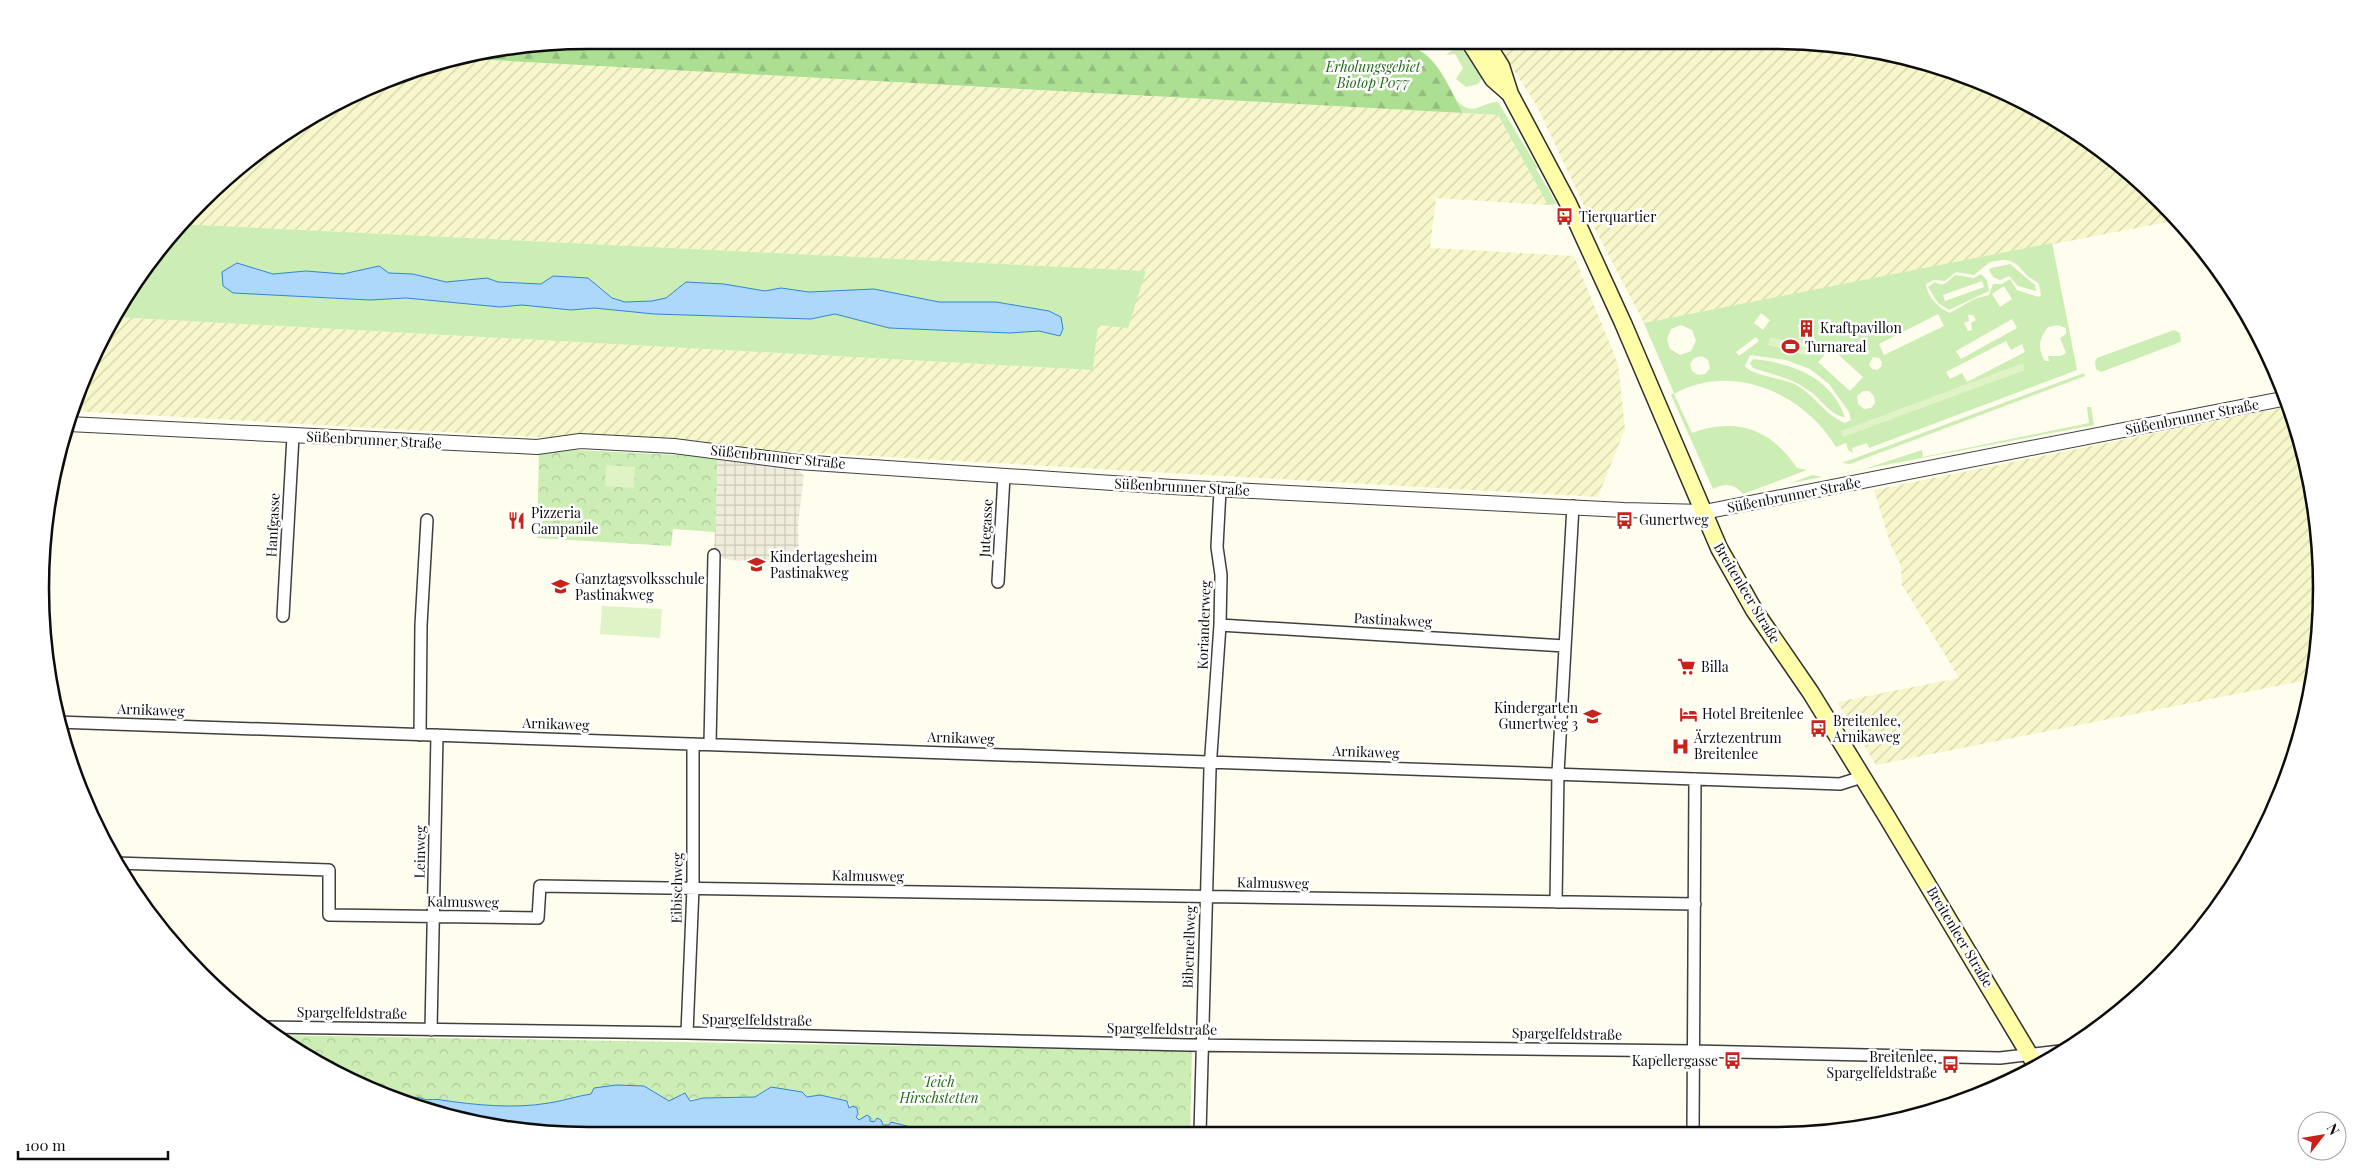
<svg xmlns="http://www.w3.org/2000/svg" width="2362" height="1176" viewBox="0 0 2362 1176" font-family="'Playfair Display',serif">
<defs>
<pattern id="farmland-furrows" width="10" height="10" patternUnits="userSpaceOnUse" patternTransform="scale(1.25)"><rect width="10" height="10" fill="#f7f7cb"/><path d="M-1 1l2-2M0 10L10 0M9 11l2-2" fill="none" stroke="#d3d3ad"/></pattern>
<pattern id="forest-firs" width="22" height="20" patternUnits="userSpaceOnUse" patternTransform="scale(1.25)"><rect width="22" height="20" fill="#addf92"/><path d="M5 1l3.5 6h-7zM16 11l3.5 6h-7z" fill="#94be7d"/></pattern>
<pattern id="park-crowns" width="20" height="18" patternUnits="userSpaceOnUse" patternTransform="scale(1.25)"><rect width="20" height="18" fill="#ccedb4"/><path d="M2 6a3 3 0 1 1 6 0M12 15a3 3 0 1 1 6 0" fill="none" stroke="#aeca9a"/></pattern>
<pattern id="plaza-grid" width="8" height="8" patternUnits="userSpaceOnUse" patternTransform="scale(1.25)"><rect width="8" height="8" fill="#f0ecdc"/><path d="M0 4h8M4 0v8" fill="none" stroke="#cdc9bc"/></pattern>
</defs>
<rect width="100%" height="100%" fill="#fffded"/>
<path fill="url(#farmland-furrows)" d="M 1495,41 L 1810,41 L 1916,59 L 2016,96 L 2107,153 L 2178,220 L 1644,323 L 1597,233 L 1537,106 Z
M 453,58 L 1498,115 L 1548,205 L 1436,198 L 1430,248 L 1574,256 L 1618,364 L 1625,429 L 1598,497 L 72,411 L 82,378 L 115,317 L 1093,370 L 1098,325 L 1128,327 L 1145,271 L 179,224 L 254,153 L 314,113 L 412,69 Z
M 2290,406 L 2317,516 L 2321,624 L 2312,679 L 1876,765 L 1837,702 L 1959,678 L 1902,585 L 1901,566 L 1890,543 L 1874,490 Z"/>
<path fill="#ccedb4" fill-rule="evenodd" d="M 1449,41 L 1458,41 L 1482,79 L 1478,84 L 1466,87 L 1456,79 L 1463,68 L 1455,54 L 1446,55 L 1454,49 Z
M 1455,99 C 1474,119 1480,102 1498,102 L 1538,168 L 1536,169 L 1557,204 L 1548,205 L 1498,115 L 1463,113 Z
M 179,224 L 1146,271 L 1128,328 L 1098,325 L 1093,370 L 115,317 L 132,284 ZM 237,264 L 273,274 L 306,271 L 343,274 L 379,266 L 389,273 L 413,274 L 446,282 L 487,278 L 498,282 L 542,284 L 553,276 L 588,278 L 612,298 L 625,302 L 652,301 L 666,298 L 686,282 L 724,284 L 765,291 L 781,288 L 809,292 L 874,289 L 939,302 L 996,302 L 1049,311 L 1061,317 L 1060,336 L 1039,331 L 1010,333 L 889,328 L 835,314 L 811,319 L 654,314 L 594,308 L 571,310 L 522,305 L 500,307 L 406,298 L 370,300 L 233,293 L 223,286 Z
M 2052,243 L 2077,370 L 1869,448 L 1867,443 L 1852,448 L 1853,453 L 1848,450 L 1846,443 L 1836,447 C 1804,394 1733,361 1674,394 L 1692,433 C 1736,417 1771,429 1797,468 L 1807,470 L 1743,494 C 1734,483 1725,483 1713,489 L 1671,395 L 1674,393 L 1644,323 ZM 2002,260 C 2017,260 2019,268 2029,277 C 2033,280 2036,281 2039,284 L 2041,295 L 2039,297 L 2017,290 L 2010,279 L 2002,284 L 1993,284 L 1989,295 L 1974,299 L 1950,313 C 1939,308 1927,297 1926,284 L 1934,280 L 1945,281 L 1956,272 L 1974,275 L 1990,262 ZM 2004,286 L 2012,299 L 2000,307 L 1992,294 ZM 1761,313 L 1770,320 L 1763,330 L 1754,323 ZM 1938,314 L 1944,326 L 1884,355 L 1879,344 ZM 1968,315 L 1973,315 L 1976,320 L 1971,323 L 1972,330 L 1968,331 L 1964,323 L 1969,321 ZM 2012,319 L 2017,328 L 1961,359 L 1956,351 ZM 1808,320 L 1813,324 L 1813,330 L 1809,335 L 1803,336 L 1799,332 L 1798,325 L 1802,321 ZM 1681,325 L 1692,330 L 1696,341 L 1691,351 L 1680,355 L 1670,349 L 1667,339 L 1671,329 ZM 2058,325 L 2066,328 L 2066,334 L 2060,338 L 2066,353 L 2061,356 L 2048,356 L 2049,361 L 2045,361 C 2037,349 2039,338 2048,327 ZM 1756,337 L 1759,341 L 1739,356 L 1736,352 ZM 2006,341 L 2011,350 L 2022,344 L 2025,352 L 1967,382 L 1962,373 L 1950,379 L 1946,372 ZM 1831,348 L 1863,377 L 1850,391 L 1818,362 ZM 1750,355 L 1786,360 L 1810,369 L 1829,384 L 1849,412 L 1851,420 L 1845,423 C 1824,415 1813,392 1792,383 C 1780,378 1751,375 1745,366 ZM 1702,356 L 1708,360 L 1710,368 L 1705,374 L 1698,375 L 1692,371 L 1690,364 L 1694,358 ZM 1873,357 L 1879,358 L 1882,362 L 1881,367 L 1877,370 L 1872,369 L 1869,365 ZM 1863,391 L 1869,391 L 1874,396 L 1875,403 L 1871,408 L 1864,409 L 1858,404 L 1857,396 Z
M 2010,264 L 2035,285 L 2036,291 L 2018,286 L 2009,276 L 2000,280 L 1993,277 L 1989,270 L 1991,268 Z
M 1981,274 L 1987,280 L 1989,291 L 1949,310 L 1938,303 L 1928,287 L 1935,282 C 1944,288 1948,281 1955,275 L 1974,278 ZM 1982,281 L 1984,287 L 1945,301 L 1943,295 Z
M 2174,330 L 2180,333 L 2181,341 L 2178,343 L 2101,372 L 2096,369 L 2095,362 L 2097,358 Z
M 1753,359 C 1792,363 1831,377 1845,417 C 1831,416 1822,400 1811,392 C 1793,378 1774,375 1753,368 L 1750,363 Z
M 2084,373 L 2085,376 L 1850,464 L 1842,463 Z
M 2087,407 L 2091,407 L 2094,425 L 1791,483 L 1812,475 L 1822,477 L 1861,470 L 1922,450 L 1923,457 L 2089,423 Z"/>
<path fill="url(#forest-firs)" d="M 588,40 L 1327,41 C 1353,42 1402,38 1422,52 C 1441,64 1452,94 1463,113 L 453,58 L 481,50 Z"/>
<path fill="url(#park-crowns)" d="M 556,449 L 718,457 L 715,532 L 673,529 L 671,546 L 537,538 L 539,451 Z
M 273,1035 L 1192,1051 L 1190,1133 L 924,1134 L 883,1125 L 881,1120 L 877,1119 L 874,1122 L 859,1120 L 848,1107 L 850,1105 L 847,1101 L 820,1095 L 807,1097 L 771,1087 L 755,1097 L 703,1098 L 669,1101 L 616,1085 L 594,1088 L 591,1094 C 577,1096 563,1101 549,1103 C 514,1109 475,1105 441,1100 C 433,1098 427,1102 419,1097 L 405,1102 L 346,1080 L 283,1043 Z"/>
<path fill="#dff3c6" d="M 1770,337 L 1792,342 L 1793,338 L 1807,342 L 1804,355 L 1768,345 Z
M 2023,363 L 2025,370 L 1843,437 L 1841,431 Z
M 606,465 L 635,467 L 634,488 L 605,486 Z
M 602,606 L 662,609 L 660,638 L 600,634 Z"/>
<path fill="url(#plaza-grid)" d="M 718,457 L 795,466 L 804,476 L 798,523 L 799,553 L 804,564 L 729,560 L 714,555 Z"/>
<path fill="#add7fb" stroke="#2f85d8" d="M 237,263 L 273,274 L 306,271 L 343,274 L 379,266 L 389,273 L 413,274 L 446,282 L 487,278 L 498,282 L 541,284 L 553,276 L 588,278 L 612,298 L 625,302 L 652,301 L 666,298 L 686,282 L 724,284 L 765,291 L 781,288 L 809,292 L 874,289 L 939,302 L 996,302 L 1049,311 L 1061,317 L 1063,329 L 1060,336 L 1039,331 L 1010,333 L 889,328 L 835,314 L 811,319 L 654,314 L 594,308 L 571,310 L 522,305 L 500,307 L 406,298 L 370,300 L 233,293 L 223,286 L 222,272 Z
M 616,1085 L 644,1086 L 669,1101 L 685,1093 L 690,1101 L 703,1098 L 755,1097 L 771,1087 L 802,1092 L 807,1097 L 820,1095 L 847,1101 L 849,1108 L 853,1106 L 857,1108 L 858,1114 L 856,1117 L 859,1120 L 867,1115 L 870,1117 L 870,1121 L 874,1122 L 877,1118 L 881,1120 L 883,1125 L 889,1125 L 891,1122 L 918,1129 L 924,1134 L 552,1135 L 446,1117 L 405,1102 L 419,1097 C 427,1102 433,1098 441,1100 C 475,1105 514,1109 549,1103 C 563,1101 577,1096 591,1094 L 594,1088 Z"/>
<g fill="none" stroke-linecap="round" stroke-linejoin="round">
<defs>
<path id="minor" d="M 998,582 L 1004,476
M 283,616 L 293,436
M 1220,625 L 1565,646
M 57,722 L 1840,784 L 1862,777
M 420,735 L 421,625 L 427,520
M 710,744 L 714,555
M 115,863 L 329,870 L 329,915 L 538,918 L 540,886 L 1695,904
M 1556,902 L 1558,773 L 1573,506
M 263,1027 L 687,1033 L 1188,1045 L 1693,1051 L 2000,1058 L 2060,1051
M 431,1030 L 437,735
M 687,1033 L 693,888 L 693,744
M 1693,1132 L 1695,779
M 1200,1133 L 1210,769 L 1220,625 L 1221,575 L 1217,547 L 1220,490"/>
<path id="tertiary" d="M 68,424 L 537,447 L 580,441 L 674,446 L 798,462 L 1172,487 L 1624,510 L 1704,512 L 2287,398"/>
<path id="secondary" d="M 1469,41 L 1493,79 L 1510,94
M 1485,41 L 1501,66 L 1510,94 L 1568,203 L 1623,323 L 1719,548 L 1754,610 L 1811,693 L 1887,817 L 2035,1064"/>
</defs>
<use href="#minor" stroke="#404040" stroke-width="14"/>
<use href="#tertiary" stroke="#404040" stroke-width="16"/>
<use href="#secondary" stroke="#2f2f2f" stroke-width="19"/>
<use href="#minor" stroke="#fff" stroke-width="11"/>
<use href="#tertiary" stroke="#fff" stroke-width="14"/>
<use href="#secondary" stroke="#fffda8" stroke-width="16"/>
</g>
<defs>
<symbol id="bus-bare" viewBox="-9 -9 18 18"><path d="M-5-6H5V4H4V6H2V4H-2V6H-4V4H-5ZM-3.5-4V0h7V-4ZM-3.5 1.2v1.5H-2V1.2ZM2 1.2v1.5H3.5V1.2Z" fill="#c8221a" stroke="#fff" stroke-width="2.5" paint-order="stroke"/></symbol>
<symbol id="building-bare" viewBox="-9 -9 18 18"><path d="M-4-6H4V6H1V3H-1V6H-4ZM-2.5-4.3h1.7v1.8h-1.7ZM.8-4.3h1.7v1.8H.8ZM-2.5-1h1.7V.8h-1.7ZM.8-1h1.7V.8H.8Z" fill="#c8221a" stroke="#fff" stroke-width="2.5" paint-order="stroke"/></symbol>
<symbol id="stadium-bare" viewBox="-9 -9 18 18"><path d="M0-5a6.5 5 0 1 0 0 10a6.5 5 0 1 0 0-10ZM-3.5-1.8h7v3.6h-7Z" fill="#c8221a" stroke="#fff" stroke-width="2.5" paint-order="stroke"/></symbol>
<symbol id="restaurant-bare" viewBox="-9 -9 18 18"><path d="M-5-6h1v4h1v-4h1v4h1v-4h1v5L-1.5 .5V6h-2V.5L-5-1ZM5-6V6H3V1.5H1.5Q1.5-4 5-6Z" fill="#c8221a" stroke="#fff" stroke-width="2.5" paint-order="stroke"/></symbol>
<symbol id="school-bare" viewBox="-9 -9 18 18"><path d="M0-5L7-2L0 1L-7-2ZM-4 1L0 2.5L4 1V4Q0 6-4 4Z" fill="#c8221a" stroke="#fff" stroke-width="2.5" paint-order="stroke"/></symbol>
<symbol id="supermarket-bare" viewBox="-9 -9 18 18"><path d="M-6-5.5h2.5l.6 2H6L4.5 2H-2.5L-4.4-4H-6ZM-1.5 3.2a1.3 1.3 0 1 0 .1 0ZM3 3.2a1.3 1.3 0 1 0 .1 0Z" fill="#c8221a" stroke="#fff" stroke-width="2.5" paint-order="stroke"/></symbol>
<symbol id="hotel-bare" viewBox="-9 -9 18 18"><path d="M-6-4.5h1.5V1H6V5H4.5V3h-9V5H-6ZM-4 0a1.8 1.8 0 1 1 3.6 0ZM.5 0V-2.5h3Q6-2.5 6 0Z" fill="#c8221a" stroke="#fff" stroke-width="2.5" paint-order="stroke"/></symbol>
<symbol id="hospital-bare" viewBox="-9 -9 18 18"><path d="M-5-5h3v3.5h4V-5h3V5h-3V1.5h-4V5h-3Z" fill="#c8221a" stroke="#fff" stroke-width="2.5" paint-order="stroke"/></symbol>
</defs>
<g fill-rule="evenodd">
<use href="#bus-bare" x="1552" y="204" width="25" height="25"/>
<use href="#building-bare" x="1794" y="316" width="25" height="25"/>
<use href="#stadium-bare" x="1778" y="334" width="25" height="25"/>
<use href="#bus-bare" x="1612" y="508" width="25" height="25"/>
<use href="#restaurant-bare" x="504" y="508" width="25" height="25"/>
<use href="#school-bare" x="744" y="552" width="25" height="25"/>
<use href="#school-bare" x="548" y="574" width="25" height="25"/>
<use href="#supermarket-bare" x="1674" y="654" width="25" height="25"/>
<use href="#hotel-bare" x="1676" y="702" width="25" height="25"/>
<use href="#school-bare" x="1580" y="704" width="25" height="25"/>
<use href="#bus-bare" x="1806" y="716" width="25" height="25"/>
<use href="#hospital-bare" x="1668" y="734" width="25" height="25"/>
<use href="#bus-bare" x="1720" y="1048" width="25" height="25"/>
<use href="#bus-bare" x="1938" y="1052" width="25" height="25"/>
</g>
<g text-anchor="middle" stroke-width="5" stroke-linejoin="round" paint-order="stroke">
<g font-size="14" font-style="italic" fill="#226a18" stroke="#fff">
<text x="1373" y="72">Erholungsgebiet<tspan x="1373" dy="16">Biotop P077</tspan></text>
<text x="939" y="1087">Teich<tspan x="939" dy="16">Hirschstetten</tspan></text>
</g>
<g font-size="14" fill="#0d0d0d" stroke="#fff" text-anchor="start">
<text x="1579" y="222">Tierquartier</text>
<text x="1820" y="333">Kraftpavillon</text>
<text x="1805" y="352">Turnareal</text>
<text x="531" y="518">Pizzeria<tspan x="531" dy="16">Campanile</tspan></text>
<text x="1639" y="525">Gunertweg</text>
<text x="770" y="562">Kindertagesheim<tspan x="770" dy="16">Pastinakweg</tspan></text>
<text x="575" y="584">Ganztagsvolksschule<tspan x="575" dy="16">Pastinakweg</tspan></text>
<text x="1701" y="672">Billa</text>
<text x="1578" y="713" text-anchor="end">Kindergarten<tspan x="1578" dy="16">Gunertweg 3</tspan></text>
<text x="1702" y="719">Hotel Breitenlee</text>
<text x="1833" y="726">Breitenlee,<tspan x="1833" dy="16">Arnikaweg</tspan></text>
<text x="1694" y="743">Ärztezentrum<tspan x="1694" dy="16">Breitenlee</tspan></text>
<text x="1937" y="1062" text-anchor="end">Breitenlee,<tspan x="1937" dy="16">Spargelfeldstraße</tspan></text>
<text x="1718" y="1066" text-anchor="end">Kapellergasse</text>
</g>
<g font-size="14" fill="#0d0d0d" stroke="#fff">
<text transform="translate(2192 417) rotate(-11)" y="5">Süßenbrunner Straße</text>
<text transform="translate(374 440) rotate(3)" y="5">Süßenbrunner Straße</text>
<text transform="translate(778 457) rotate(6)" y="5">Süßenbrunner Straße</text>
<text transform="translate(1182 487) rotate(3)" y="5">Süßenbrunner Straße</text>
<text transform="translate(1794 495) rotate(-11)" y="5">Süßenbrunner Straße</text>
<text transform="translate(273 525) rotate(-87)" y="5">Hanfgasse</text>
<text transform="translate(986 528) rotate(-87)" y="5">Jutegasse</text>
<text transform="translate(1747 593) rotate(59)" y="5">Breitenleer Straße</text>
<text transform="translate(1393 620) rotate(3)" y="5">Pastinakweg</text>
<text transform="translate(1204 625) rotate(-88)" y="5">Korianderweg</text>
<text transform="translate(151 710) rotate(2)" y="5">Arnikaweg</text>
<text transform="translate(556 724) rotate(2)" y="5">Arnikaweg</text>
<text transform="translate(961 738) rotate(2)" y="5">Arnikaweg</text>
<text transform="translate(1366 752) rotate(2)" y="5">Arnikaweg</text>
<text transform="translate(420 852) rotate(-89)" y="5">Leinweg</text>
<text transform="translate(868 876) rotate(1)" y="5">Kalmusweg</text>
<text transform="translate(1273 883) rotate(1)" y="5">Kalmusweg</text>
<text transform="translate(677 888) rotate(-89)" y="5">Eibischweg</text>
<text transform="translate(463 902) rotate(1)" y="5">Kalmusweg</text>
<text transform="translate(1960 937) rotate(59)" y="5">Breitenleer Straße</text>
<text transform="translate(1189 947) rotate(-88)" y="5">Bibernellweg</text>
<text transform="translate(352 1013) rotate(1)" y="5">Spargelfeldstraße</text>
<text transform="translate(757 1020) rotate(1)" y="5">Spargelfeldstraße</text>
<text transform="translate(1162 1029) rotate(1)" y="5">Spargelfeldstraße</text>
<text transform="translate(1567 1034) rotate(1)" y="5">Spargelfeldstraße</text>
</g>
</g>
<path d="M0 0H2362V1176H0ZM588 49H1774A539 539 0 0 1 2313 588V588A539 539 0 0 1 1774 1127H588A539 539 0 0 1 49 588V588A539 539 0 0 1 588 49Z" fill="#fff" fill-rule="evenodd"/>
<path fill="none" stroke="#0d0d0d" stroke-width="2.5" d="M588 49H1774A539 539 0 0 1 2313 588V588A539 539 0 0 1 1774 1127H588A539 539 0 0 1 49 588V588A539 539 0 0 1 588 49Z"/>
<g transform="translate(2322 1136) rotate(59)"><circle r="24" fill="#ffffff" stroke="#9e9e9e"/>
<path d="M0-4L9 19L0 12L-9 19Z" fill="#c8221a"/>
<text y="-8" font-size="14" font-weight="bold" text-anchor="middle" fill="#0d0d0d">N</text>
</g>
<path d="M18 1151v8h150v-8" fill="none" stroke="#0d0d0d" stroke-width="2.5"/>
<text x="25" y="1151" font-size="15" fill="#0d0d0d" stroke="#ffffff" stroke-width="4" paint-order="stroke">100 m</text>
</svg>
